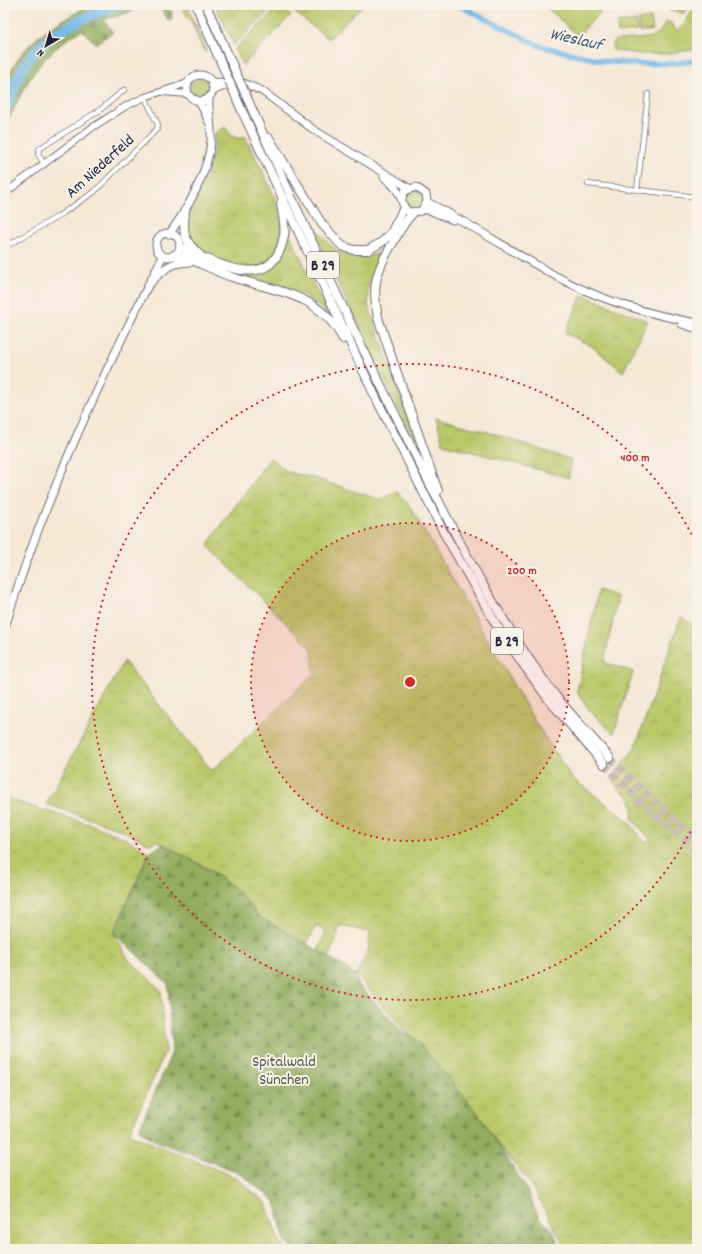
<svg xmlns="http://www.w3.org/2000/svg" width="702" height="1254" viewBox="0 0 702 1254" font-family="Dekko,sans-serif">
<defs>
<pattern id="grass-tufts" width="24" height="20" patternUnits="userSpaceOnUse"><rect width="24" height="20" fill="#bac869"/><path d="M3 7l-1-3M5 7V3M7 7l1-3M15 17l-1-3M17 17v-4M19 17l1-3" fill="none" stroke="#a0ac5c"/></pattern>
<pattern id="forest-firs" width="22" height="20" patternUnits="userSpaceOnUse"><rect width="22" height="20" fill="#93ac5d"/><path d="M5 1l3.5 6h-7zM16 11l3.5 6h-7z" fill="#788c4e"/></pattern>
</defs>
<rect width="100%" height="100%" fill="#f7f3e8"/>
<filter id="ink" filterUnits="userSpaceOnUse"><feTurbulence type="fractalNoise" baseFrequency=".025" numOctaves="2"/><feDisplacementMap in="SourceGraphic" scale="8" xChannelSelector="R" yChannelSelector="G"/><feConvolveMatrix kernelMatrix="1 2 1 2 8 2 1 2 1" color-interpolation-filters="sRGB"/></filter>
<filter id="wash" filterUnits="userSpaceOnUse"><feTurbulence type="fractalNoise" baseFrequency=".012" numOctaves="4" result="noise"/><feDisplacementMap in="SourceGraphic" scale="16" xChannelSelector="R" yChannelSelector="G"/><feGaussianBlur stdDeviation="0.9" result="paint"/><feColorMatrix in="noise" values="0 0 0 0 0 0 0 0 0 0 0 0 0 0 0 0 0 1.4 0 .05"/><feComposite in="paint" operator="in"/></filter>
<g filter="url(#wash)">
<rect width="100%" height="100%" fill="#f6e8d5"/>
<path fill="url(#grass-tufts)" stroke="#6e7552" d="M 180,5 L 187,5 L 207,52 L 203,50 L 192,23 Z
M 215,5 L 275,5 L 234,45 Z
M 285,5 L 363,5 L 329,39 Z
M 279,7 L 291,15 L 244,64 L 242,64 L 235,49 Z
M190 88a10 10 0 1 1 20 0a10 10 0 1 1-20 0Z
M 225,127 L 231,135 L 239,139 L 245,136 C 255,158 280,200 281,223 C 282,240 273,266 253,268 C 240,269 229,264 217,260 C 210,257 198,253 193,247 C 190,242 188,232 186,226 L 209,166 L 214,150 L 215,133 Z
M405 200a10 10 0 1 1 20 0a10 10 0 1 1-20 0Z
M 302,209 C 323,237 340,270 381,252 L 369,282 L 368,305 L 423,459 Z
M 288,230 L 314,286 L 330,316 L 306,296 L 285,286 L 236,275 L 249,275 L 264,269 Z
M 582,295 L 648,321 L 623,372 L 590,345 L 565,333 Z
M 436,418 L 495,434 L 571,460 L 569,478 L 443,444 Z
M 270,458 L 288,472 L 314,478 L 381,500 L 396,491 L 410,506 L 537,725 L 572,778 L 627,820 L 646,843 L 650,839 L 632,819 C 637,790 619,798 612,777 L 635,748 L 681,617 L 697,627 L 697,1227 L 696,1225 L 691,1228 L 697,1243 L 697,1249 L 566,1249 L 530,1183 L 406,1032 L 356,975 L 368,951 L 370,932 L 340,926 L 329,957 L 318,950 L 326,931 L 316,926 L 307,944 L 258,916 L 238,891 L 210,870 L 163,844 L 156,841 L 150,844 L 112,826 L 46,804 L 124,661 L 212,771 L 314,674 L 312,649 L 207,545 Z
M 598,590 L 618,597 L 604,662 L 633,672 L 614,734 L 589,710 L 577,691 Z
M 5,798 L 95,826 L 125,838 L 149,853 L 114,933 L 129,960 L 161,990 L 165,1052 L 129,1134 L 235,1177 L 266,1203 L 280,1244 L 287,1249 L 5,1249 Z"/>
<path fill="url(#forest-firs)" stroke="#5a674c" d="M 91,5 L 141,5 L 130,12 L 104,20 L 113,32 L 96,44 L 82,30 C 38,55 26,83 5,127 C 5,115 3,100 5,88 C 15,45 55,23 91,5 Z
M 159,5 L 168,5 L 172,13 L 172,20 L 169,21 Z
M 163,844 L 210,870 L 238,891 L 258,916 L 329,957 L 356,975 L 358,984 L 404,1034 L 413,1036 L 475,1109 L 525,1186 L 539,1218 L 552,1229 L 561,1249 L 296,1249 L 285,1242 L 275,1201 L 238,1172 L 154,1140 L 139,1130 L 172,1052 L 168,984 L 114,933 L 149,853 Z"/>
<path fill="#bac869" stroke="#6e7552" d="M 544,5 L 607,5 L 578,36 Z
M 651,5 L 688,5 L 685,14 Z
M 695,6 L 697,6 L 697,49 L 667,54 L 639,54 L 613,50 L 612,43 L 615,40 L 648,38 L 659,33 L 666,22 L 671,23 L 677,31 L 685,23 Z
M 651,18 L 653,30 L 640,32 L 638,20 Z
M 636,21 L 638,31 L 618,33 L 617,23 Z"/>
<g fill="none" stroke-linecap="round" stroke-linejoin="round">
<path stroke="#73b9ea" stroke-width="5.5" d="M 458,5 L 540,46 L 603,61 L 640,64 L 677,63 L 697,61"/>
<path stroke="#73b9ea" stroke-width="10" d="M 5,112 C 12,97 15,80 24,66 C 46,32 82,18 118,5"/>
</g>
</g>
<g filter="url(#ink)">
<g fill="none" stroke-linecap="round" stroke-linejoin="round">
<path stroke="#ccc0b6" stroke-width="8" stroke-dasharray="8 4" stroke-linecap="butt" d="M 610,758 L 646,794 L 697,839
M 604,764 L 638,800 L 697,851"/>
<defs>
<path id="minor" d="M 44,164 L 38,154 L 39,149 L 100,110 L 124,90
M 588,184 L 697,197
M 637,190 L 648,94
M 5,247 L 57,217 L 94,192 L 157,129 L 158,125 L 145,97"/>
<path id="tertiary" d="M 163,92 L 188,94
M 5,193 L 93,127 L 126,106 L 145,97 L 188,83"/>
<path id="secondary" d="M187 88a13 13 0 1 1 26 0a13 13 0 1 1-26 0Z
M 211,82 L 243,83 L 262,91 L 314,130 L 409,188
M 213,91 L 221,87 L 234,85
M 197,100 L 201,105 L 210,124
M 384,177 C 389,182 395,186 398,192 C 403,199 401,207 409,212 L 421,211 L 427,202 L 426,194 L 416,187 L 405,191 L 402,198
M 427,202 C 475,226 519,257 567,282 C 609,303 652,315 697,323
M 423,210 L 429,210 L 453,220
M156 245a12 12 0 1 1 24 0a12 12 0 1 1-24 0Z
M 169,234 C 188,209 208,172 211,141 C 212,126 208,112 209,98
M 682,324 L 697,329
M 5,627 C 44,498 102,376 163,256"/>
<path id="trunk" d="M 196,5 L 209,35
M 243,113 L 374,394 L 444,533 L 497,626 L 523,664 L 549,700 L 604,764
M 255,116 C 300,218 347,318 397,418 C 444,512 490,610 554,694 C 572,716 591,737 610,758
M 269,138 L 322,224 L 342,246 L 354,250 L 368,250 L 382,242 L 391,233 L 404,208
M 185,210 C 183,231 182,240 200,255
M 413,213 C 406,220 400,230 395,239 C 377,269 370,285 379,321 L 438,491
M 180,246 C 188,253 197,255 207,259 C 239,273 275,283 284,236 C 286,225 282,214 281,203
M 174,255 C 196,258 214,272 235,278 C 278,292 319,293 343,339
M 149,284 C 162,270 171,261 190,262"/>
</defs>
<use href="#minor" stroke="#6c6771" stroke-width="6"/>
<use href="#tertiary" stroke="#6c6771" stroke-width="8"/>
<use href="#secondary" stroke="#6c6771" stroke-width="9"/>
<use href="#trunk" stroke="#6c6771" stroke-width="10"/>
<use href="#minor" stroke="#fff" stroke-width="4.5"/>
<use href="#tertiary" stroke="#fff" stroke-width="6"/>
<use href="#secondary" stroke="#fff" stroke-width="7"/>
<use href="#trunk" stroke="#fff" stroke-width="8"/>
<defs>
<path id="trunk-bridge" d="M 206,5 L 255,116
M 209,35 L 243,113"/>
</defs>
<use href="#trunk-bridge" stroke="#6c6771" stroke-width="10" stroke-linecap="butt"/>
<use href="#trunk-bridge" stroke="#fff" stroke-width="8"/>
</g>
</g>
<circle cx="410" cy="682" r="159" fill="#d62828" fill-opacity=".12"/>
<g fill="none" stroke="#d62828" stroke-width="2" stroke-dasharray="2 4">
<circle cx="410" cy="682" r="159"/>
<path d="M696 821A318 318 0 1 1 696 543"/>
</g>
<g text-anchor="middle" stroke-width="4" stroke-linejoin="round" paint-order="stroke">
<g fill="#f7f3e8" stroke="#62616f" stroke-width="1">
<rect x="307" y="252" width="32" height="26" rx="3"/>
<rect x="491" y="628" width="32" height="26" rx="3"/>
</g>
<g font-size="15" font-weight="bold" fill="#22223b">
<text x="323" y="270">B 29</text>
<text x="507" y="646">B 29</text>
</g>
<g font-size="16" fill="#22223b" stroke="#f7f3e8">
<text transform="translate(99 165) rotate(-42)" y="6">Am Niederfeld</text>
</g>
<g font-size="16" fill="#505449" stroke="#f7f3e8">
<text x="284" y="1066">Spitalwald<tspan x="284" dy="18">Sünchen</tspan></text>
</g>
<g font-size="17" font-style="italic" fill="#3e5778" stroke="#f7f3e8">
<text transform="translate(576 38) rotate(13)" y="6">Wieslauf</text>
</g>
</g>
<circle cx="410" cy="682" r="6" fill="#d62828" stroke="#f7f3e8" stroke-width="2"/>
<g font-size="12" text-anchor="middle" font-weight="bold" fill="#d62828" stroke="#f7f3e8" stroke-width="4" stroke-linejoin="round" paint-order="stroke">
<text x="635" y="461">400 m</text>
<text x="522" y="574">200 m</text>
</g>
<rect width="702" height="1254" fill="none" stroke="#f7f3e8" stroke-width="20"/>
<g transform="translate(46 46) rotate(218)" stroke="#f7f3e8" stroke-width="3" paint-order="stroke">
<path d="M0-3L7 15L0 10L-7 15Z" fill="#22223b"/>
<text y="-6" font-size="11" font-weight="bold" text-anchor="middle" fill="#22223b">N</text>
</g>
</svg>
